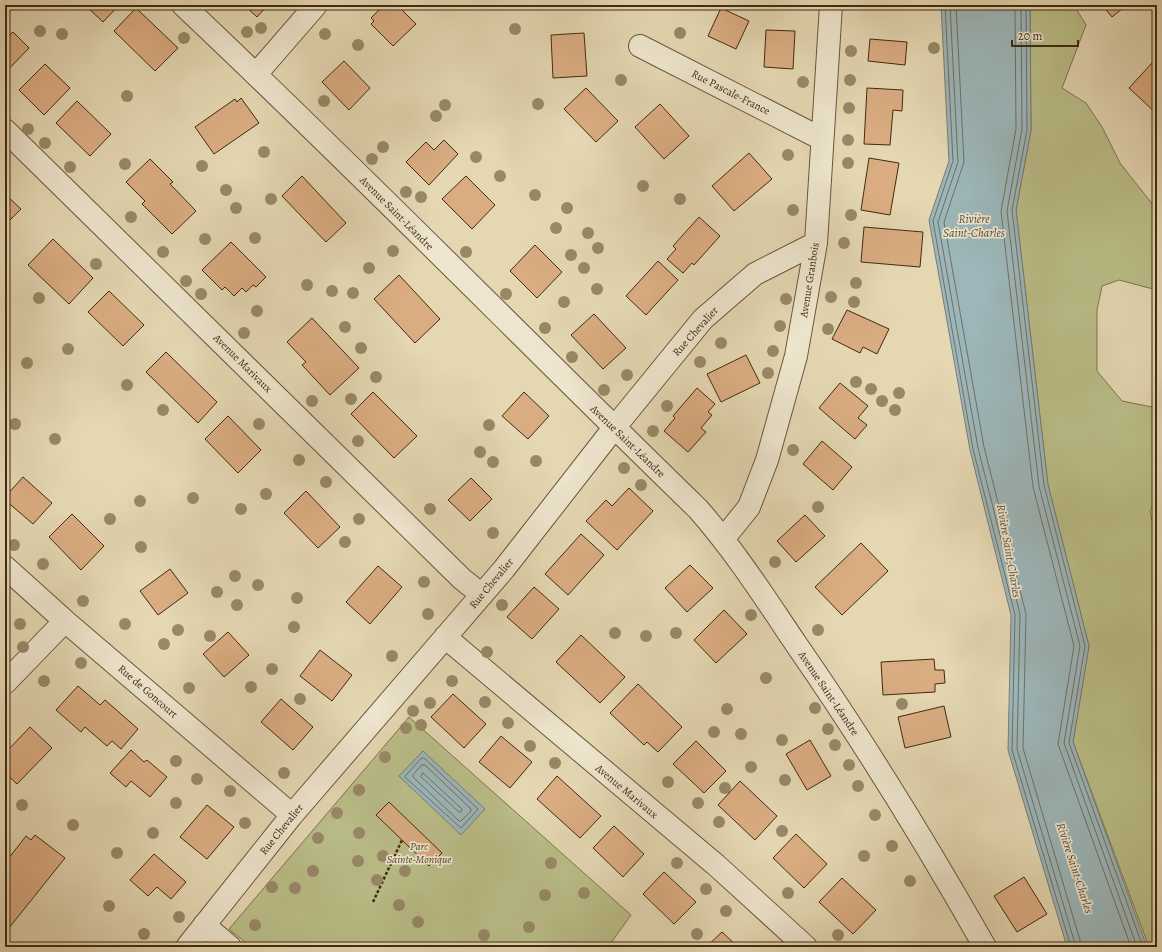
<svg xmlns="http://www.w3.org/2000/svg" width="1162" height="952" viewBox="0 0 1162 952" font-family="Alegreya,serif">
<rect width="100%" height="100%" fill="#e4d7b2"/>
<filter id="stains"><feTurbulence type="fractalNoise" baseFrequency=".005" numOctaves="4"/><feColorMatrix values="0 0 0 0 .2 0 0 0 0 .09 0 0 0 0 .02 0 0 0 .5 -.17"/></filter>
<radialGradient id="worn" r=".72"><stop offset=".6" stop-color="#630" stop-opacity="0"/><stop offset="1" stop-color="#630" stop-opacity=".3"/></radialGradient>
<path fill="#babd88" stroke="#7e744c" d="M 1030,5 L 1074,5 L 1086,25 L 1062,88 L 1086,103 L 1102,127 L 1120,163 L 1157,210 L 1157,293 L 1153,289 L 1119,280 L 1102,286 L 1097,310 L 1097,371 L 1122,401 L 1157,408 L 1157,500 L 1150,511 L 1157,544 L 1157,947 L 1149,947 L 1073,742 L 1089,646 L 1048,485 L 1016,210 L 1031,130 Z
M 409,717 L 631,915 L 608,947 L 251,947 L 229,929 Z"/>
<path fill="#9cb6b9" stroke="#787e76" d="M 941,5 L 1030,5 L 1031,130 L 1016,210 L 1048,485 L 1089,646 L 1073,742 L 1147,947 L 1067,947 L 1008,750 L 1011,615 L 970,450 L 929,220 L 949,161 Z
M 423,751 L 485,809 L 461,835 L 399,776 Z"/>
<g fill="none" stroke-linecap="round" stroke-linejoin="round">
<path stroke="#6f7065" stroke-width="1" d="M 945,5 L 953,161 L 933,221 L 973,449 L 1015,615 L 1012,750 L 1071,947
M 950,5 L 958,162 L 938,222 L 978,448 L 1020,614 L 1017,749 L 1076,947
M 956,5 L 964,162 L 944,222 L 984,447 L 1026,614 L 1023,748 L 1082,947
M 1015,5 L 1016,129 L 1001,211 L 1033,487 L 1074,646 L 1058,744 L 1131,947
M 1021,5 L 1022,129 L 1007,211 L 1039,486 L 1080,646 L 1064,743 L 1137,947
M 1026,5 L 1027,130 L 1012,210 L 1044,485 L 1085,646 L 1069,743 L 1143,947
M 422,758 L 424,758 L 478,809 L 461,828 L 405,777 Z
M 422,765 L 425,765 L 471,809 L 471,811 L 461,821 L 459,821 L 413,777 L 413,775 Z
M 423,773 L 462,809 L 461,812 L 459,812 L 421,777 Z"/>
</g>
<path fill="#daac82" stroke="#422a11" d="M 85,5 L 119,5 L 103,22 Z
M 244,5 L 268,5 L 257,17 Z
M 384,5 L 397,5 L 416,24 L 393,46 L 371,24 L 374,21 L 371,18 Z
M 1102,5 L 1127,5 L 1112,17 Z
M 136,8 L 178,48 L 155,71 L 114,31 Z
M 721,8 L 749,21 L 736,49 L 708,36 Z
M 766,30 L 795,31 L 793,69 L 764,67 Z
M 13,32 L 29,48 L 5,73 L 5,34 L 8,37 Z
M 584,33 L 587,76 L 553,78 L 551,35 Z
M 870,39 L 907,42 L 905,65 L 868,61 Z
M 344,61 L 370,88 L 349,110 L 322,82 Z
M 1152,63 L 1157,67 L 1157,114 L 1129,88 Z
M 45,64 L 70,88 L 44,115 L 19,90 Z
M 586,88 L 618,121 L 596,142 L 564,109 Z
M 867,88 L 903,90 L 902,111 L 893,110 L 890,145 L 864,144 Z
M 241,98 L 259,123 L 214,154 L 195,127 L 235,99 L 237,102 Z
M 77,101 L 111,134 L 90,156 L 56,123 Z
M 660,104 L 689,136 L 664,159 L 635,127 Z
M 444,140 L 458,154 L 429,185 L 406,162 L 426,142 L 434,150 Z
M 749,153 L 772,179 L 734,211 L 712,186 Z
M 869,158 L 899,163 L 890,215 L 861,210 Z
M 150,159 L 173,182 L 170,184 L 196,211 L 172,234 L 142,204 L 145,201 L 126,182 Z
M 302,176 L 346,223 L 326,242 L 282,196 Z
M 466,176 L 495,205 L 472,229 L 442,199 Z
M 5,194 L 21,209 L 5,225 Z
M 699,217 L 720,236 L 694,265 L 692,263 L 683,273 L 667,259 L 676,249 L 673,246 Z
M 864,227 L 923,232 L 920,267 L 861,262 Z
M 53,239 L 93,278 L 69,304 L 28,265 Z
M 231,242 L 266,277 L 256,287 L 253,285 L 246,292 L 242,288 L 234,296 L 225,287 L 222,290 L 202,270 Z
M 535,245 L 562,272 L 537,298 L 510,271 Z
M 658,261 L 678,280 L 646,315 L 626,296 Z
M 399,275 L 440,319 L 415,343 L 374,299 Z
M 109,291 L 144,325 L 123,346 L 88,312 Z
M 847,310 L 889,329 L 877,354 L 863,347 L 860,353 L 832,339 Z
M 594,314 L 626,348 L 603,369 L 571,335 Z
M 312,318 L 359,368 L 330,395 L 302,365 L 306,362 L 287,342 Z
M 166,352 L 217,402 L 198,423 L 146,372 Z
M 746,355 L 760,383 L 721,402 L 707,374 Z
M 840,383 L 868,406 L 858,418 L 867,425 L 855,439 L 819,408 Z
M 697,388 L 715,404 L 708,412 L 712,415 L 701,428 L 706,432 L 688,452 L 664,431 L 675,418 L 673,416 Z
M 373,392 L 417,436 L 394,458 L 351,414 Z
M 524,392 L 549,416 L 528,439 L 502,416 Z
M 228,416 L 261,450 L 238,473 L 205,439 Z
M 822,441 L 852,467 L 833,490 L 803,464 Z
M 23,477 L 52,503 L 33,524 L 5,500 L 5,497 Z
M 471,478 L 492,499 L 470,521 L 448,500 Z
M 629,488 L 653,511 L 617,550 L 586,521 L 606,500 L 612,506 Z
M 306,491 L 340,527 L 318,548 L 284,513 Z
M 72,514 L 104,546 L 81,570 L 49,537 Z
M 805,515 L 825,536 L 796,562 L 777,541 Z
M 581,534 L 604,555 L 568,595 L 545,574 Z
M 861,543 L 888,571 L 842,615 L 815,587 Z
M 690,565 L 713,588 L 687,612 L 665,588 Z
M 378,566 L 402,587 L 370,624 L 346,602 Z
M 170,569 L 188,593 L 158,615 L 140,591 Z
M 534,587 L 559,609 L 532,639 L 507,617 Z
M 724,610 L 747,634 L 716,663 L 694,640 Z
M 228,632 L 249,655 L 224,677 L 203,654 Z
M 581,635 L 625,677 L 600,703 L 556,662 Z
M 320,650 L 352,675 L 332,701 L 300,676 Z
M 934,659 L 935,670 L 944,670 L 945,683 L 935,684 L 935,692 L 883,695 L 881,662 Z
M 638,684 L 682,727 L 658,752 L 647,742 L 644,745 L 610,713 Z
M 78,686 L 100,705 L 105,700 L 138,729 L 121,749 L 112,741 L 107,746 L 85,727 L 81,732 L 56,710 Z
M 453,694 L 486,724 L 464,748 L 431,717 Z
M 281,699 L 313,727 L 293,750 L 261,722 Z
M 944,706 L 951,737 L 905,748 L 898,717 Z
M 30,727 L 52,748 L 17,784 L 5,773 L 5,753 Z
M 501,736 L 532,762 L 510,788 L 479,762 Z
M 810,740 L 831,776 L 807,790 L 786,754 Z
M 696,741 L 726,771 L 704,793 L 673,764 Z
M 131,750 L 144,762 L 147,760 L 167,777 L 150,797 L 131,781 L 126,787 L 110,773 Z
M 557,776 L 601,816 L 580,838 L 537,799 Z
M 740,781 L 777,816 L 755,840 L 718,805 Z
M 389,802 L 442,853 L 429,866 L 376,815 Z
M 207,805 L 234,827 L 207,859 L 180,837 Z
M 614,826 L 644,854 L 623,877 L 593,848 Z
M 796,834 L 827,864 L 804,888 L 773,858 Z
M 35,835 L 65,858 L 5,933 L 5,863 L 26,836 L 31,840 Z
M 154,854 L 186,882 L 171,899 L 157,887 L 148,896 L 130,880 Z
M 664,872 L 696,902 L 674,924 L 643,894 Z
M 1024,877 L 1047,914 L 1017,932 L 994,896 Z
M 842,878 L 876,910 L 853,934 L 819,902 Z
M 722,932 L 738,947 L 706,947 Z
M 911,942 L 915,947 L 905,947 Z"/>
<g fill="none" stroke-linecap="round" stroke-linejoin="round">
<defs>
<path id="minor" d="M 183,5 C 358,170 526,342 698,509 C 735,551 765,598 796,644 C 864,742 926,843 985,947
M 640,46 L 822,139
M 257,73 L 316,5
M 5,130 L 462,579 L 482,595
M 724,538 L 749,507 L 767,460 L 796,356 L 816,243 L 831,5
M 5,567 L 65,621 L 292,815
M 445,637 L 716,865 L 806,947
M 5,683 L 65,621
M 204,925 L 230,947
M 187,947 L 292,815 L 504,569 L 614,428 L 703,319 L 755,274 L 816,243"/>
</defs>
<use href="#minor" stroke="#6a5539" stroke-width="24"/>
<path stroke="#422a11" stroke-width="2.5" stroke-dasharray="3 2" stroke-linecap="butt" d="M 373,902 L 402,840"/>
<use href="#minor" stroke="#ede5cd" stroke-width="22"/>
</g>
<g fill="#988867">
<circle cx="261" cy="28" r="6"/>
<circle cx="515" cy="29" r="6"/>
<circle cx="40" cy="31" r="6"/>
<circle cx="247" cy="32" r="6"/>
<circle cx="680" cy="33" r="6"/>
<circle cx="62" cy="34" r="6"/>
<circle cx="325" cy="34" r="6"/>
<circle cx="184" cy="38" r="6"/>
<circle cx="358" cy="45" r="6"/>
<circle cx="934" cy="48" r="6"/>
<circle cx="851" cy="51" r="6"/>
<circle cx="621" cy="80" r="6"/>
<circle cx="850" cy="80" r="6"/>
<circle cx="803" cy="82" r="6"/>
<circle cx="127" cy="96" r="6"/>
<circle cx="324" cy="101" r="6"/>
<circle cx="538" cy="104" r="6"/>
<circle cx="445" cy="105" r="6"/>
<circle cx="849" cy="108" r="6"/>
<circle cx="436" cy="116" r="6"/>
<circle cx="28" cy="129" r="6"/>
<circle cx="848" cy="140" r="6"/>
<circle cx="45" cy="143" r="6"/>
<circle cx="383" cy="147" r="6"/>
<circle cx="264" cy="152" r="6"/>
<circle cx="788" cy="155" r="6"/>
<circle cx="476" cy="157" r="6"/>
<circle cx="372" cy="159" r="6"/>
<circle cx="848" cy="163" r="6"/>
<circle cx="125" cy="164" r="6"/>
<circle cx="202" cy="166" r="6"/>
<circle cx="70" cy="167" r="6"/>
<circle cx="500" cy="176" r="6"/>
<circle cx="643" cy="186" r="6"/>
<circle cx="226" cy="190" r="6"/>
<circle cx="406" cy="192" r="6"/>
<circle cx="535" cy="195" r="6"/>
<circle cx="421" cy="197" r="6"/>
<circle cx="271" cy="199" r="6"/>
<circle cx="680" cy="199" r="6"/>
<circle cx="236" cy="208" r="6"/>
<circle cx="567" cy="208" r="6"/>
<circle cx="793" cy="210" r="6"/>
<circle cx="851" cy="215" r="6"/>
<circle cx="131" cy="217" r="6"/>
<circle cx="556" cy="228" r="6"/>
<circle cx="588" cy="233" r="6"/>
<circle cx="255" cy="238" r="6"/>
<circle cx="205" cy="239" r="6"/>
<circle cx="844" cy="243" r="6"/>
<circle cx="598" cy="248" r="6"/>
<circle cx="393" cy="251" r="6"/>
<circle cx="163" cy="252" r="6"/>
<circle cx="466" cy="252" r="6"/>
<circle cx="571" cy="255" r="6"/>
<circle cx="96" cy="264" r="6"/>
<circle cx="369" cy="268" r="6"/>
<circle cx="584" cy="268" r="6"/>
<circle cx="186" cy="281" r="6"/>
<circle cx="856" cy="283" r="6"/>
<circle cx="307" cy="285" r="6"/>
<circle cx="597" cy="289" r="6"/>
<circle cx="332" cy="291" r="6"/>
<circle cx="353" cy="293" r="6"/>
<circle cx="201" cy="294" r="6"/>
<circle cx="506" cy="294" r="6"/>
<circle cx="831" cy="297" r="6"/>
<circle cx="39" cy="298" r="6"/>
<circle cx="786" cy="299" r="6"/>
<circle cx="564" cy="302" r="6"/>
<circle cx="854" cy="302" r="6"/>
<circle cx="257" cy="311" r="6"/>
<circle cx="780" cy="326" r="6"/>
<circle cx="345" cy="327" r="6"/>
<circle cx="545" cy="328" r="6"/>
<circle cx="828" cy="329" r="6"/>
<circle cx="244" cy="333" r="6"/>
<circle cx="721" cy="343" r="6"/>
<circle cx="361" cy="348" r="6"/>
<circle cx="68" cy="349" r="6"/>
<circle cx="773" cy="351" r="6"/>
<circle cx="572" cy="357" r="6"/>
<circle cx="700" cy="362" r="6"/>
<circle cx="27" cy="363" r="6"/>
<circle cx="768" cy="373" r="6"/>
<circle cx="627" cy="375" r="6"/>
<circle cx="376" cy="377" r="6"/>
<circle cx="856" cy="382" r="6"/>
<circle cx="127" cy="385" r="6"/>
<circle cx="871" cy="389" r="6"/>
<circle cx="604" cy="390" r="6"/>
<circle cx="899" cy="393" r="6"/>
<circle cx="351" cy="399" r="6"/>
<circle cx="312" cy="401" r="6"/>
<circle cx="882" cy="401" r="6"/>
<circle cx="667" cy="406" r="6"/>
<circle cx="163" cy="410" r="6"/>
<circle cx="895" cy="410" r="6"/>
<circle cx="15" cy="424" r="6"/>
<circle cx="259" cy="424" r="6"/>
<circle cx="489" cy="425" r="6"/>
<circle cx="653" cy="431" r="6"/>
<circle cx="55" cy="439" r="6"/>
<circle cx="358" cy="441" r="6"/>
<circle cx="793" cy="450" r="6"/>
<circle cx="480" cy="452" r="6"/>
<circle cx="299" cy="460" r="6"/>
<circle cx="536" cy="461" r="6"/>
<circle cx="493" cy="462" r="6"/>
<circle cx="624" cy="468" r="6"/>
<circle cx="326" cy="482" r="6"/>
<circle cx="641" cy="485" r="6"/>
<circle cx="266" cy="494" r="6"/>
<circle cx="193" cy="498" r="6"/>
<circle cx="140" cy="501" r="6"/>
<circle cx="818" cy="507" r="6"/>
<circle cx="241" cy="509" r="6"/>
<circle cx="430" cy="509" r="6"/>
<circle cx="110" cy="519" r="6"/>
<circle cx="359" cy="519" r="6"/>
<circle cx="493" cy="533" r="6"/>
<circle cx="345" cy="542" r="6"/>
<circle cx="14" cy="545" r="6"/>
<circle cx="141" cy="547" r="6"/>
<circle cx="775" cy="562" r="6"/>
<circle cx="43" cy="564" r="6"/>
<circle cx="235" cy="576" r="6"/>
<circle cx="424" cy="582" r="6"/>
<circle cx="258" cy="585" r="6"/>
<circle cx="217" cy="592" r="6"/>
<circle cx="297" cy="598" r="6"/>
<circle cx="83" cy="601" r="6"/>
<circle cx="237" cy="605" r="6"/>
<circle cx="502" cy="605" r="6"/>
<circle cx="428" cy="614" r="6"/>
<circle cx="751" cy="615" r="6"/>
<circle cx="20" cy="624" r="6"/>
<circle cx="125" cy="624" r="6"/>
<circle cx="294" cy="627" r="6"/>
<circle cx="178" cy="630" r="6"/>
<circle cx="818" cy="630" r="6"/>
<circle cx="615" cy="633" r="6"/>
<circle cx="676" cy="633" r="6"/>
<circle cx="210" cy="636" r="6"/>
<circle cx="646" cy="636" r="6"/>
<circle cx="164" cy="644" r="6"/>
<circle cx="23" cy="647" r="6"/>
<circle cx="487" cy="652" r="6"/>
<circle cx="392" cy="656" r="6"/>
<circle cx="81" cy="663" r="6"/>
<circle cx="272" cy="669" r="6"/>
<circle cx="766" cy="678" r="6"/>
<circle cx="44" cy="681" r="6"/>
<circle cx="452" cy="681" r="6"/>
<circle cx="251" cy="687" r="6"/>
<circle cx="189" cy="688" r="6"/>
<circle cx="300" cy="699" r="6"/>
<circle cx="485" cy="702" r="6"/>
<circle cx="430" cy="703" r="6"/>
<circle cx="902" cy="704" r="6"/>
<circle cx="815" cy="708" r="6"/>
<circle cx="727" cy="709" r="6"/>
<circle cx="413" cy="711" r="6"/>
<circle cx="508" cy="723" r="6"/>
<circle cx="421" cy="725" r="6"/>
<circle cx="406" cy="728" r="6"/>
<circle cx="828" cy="729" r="6"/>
<circle cx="714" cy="732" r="6"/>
<circle cx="741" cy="734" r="6"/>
<circle cx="782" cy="740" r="6"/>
<circle cx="835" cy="745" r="6"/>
<circle cx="530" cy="746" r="6"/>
<circle cx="385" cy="757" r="6"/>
<circle cx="176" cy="761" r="6"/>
<circle cx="555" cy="763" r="6"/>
<circle cx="849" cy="765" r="6"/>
<circle cx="751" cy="767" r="6"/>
<circle cx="284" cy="773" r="6"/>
<circle cx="197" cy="779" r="6"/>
<circle cx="785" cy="780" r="6"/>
<circle cx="668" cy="782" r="6"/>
<circle cx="858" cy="786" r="6"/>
<circle cx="725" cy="788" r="6"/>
<circle cx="359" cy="790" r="6"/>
<circle cx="230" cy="791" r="6"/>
<circle cx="176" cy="803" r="6"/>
<circle cx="698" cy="803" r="6"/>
<circle cx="22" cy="805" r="6"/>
<circle cx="337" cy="813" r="6"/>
<circle cx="875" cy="815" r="6"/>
<circle cx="719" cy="822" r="6"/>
<circle cx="245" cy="823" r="6"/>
<circle cx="73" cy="825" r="6"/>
<circle cx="782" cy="831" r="6"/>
<circle cx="153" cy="833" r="6"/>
<circle cx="359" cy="833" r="6"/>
<circle cx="318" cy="838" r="6"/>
<circle cx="892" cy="846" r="6"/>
<circle cx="117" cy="853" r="6"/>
<circle cx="383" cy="856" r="6"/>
<circle cx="864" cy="856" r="6"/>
<circle cx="358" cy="861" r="6"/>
<circle cx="551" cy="863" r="6"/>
<circle cx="677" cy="863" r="6"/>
<circle cx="313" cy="871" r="6"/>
<circle cx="405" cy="871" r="6"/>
<circle cx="377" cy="880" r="6"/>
<circle cx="910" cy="881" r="6"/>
<circle cx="272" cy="887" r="6"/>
<circle cx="295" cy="888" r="6"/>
<circle cx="706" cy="889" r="6"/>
<circle cx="584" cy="893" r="6"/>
<circle cx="788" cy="893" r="6"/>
<circle cx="545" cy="895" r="6"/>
<circle cx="399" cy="905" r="6"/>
<circle cx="109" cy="906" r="6"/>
<circle cx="726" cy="911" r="6"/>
<circle cx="179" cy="917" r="6"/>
<circle cx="418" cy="922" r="6"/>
<circle cx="255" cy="925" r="6"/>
<circle cx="529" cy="927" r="6"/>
<circle cx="144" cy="934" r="6"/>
<circle cx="697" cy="934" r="6"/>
<circle cx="484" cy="935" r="6"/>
<circle cx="838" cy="935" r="6"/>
</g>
<g text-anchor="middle" stroke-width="3.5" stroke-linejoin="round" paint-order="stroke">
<g font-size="11" fill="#422a11" stroke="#ede5cd">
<text transform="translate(731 92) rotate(27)" y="4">Rue Pascale-France</text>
<text transform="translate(397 213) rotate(45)" y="4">Avenue Saint-Léandre</text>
<text transform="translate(809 280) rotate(-81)" y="4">Avenue Granbois</text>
<text transform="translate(695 331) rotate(-48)" y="4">Rue Chevalier</text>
<text transform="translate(243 363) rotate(45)" y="4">Avenue Marivaux</text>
<text transform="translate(628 441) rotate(44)" y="4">Avenue Saint-Léandre</text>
<text transform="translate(491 583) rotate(-50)" y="4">Rue Chevalier</text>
<text transform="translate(148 691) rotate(41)" y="4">Rue de Goncourt</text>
<text transform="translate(829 693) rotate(56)" y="4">Avenue Saint-Léandre</text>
<text transform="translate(627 791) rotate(40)" y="4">Avenue Marivaux</text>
<text transform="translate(281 829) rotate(-51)" y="4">Rue Chevalier</text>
</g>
<g font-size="11" font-style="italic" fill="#5a4729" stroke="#ede5cd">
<text x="419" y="850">Parc<tspan x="419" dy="13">Sainte-Monique</tspan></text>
</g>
<g font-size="12" font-style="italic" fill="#584d3b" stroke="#ede5cd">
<text x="974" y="223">Rivière<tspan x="974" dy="14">Saint-Charles</tspan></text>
<text transform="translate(1009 551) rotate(80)" y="4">Rivière Saint-Charles</text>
<text transform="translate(1075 868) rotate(72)" y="4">Rivière Saint-Charles</text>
</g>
</g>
<rect width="1162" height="952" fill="none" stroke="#e4d7b2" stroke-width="20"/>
<rect x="6" y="6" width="1150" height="940" fill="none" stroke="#422a11" stroke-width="2"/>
<rect x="10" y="10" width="1142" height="932" fill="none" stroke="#422a11"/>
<path d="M1012 40v6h66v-6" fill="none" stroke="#422a11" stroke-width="2"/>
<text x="1018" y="40" font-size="12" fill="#422a11" stroke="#ede5cd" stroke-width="3" paint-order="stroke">20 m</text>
<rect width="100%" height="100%" filter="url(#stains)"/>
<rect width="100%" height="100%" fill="url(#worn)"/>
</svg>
